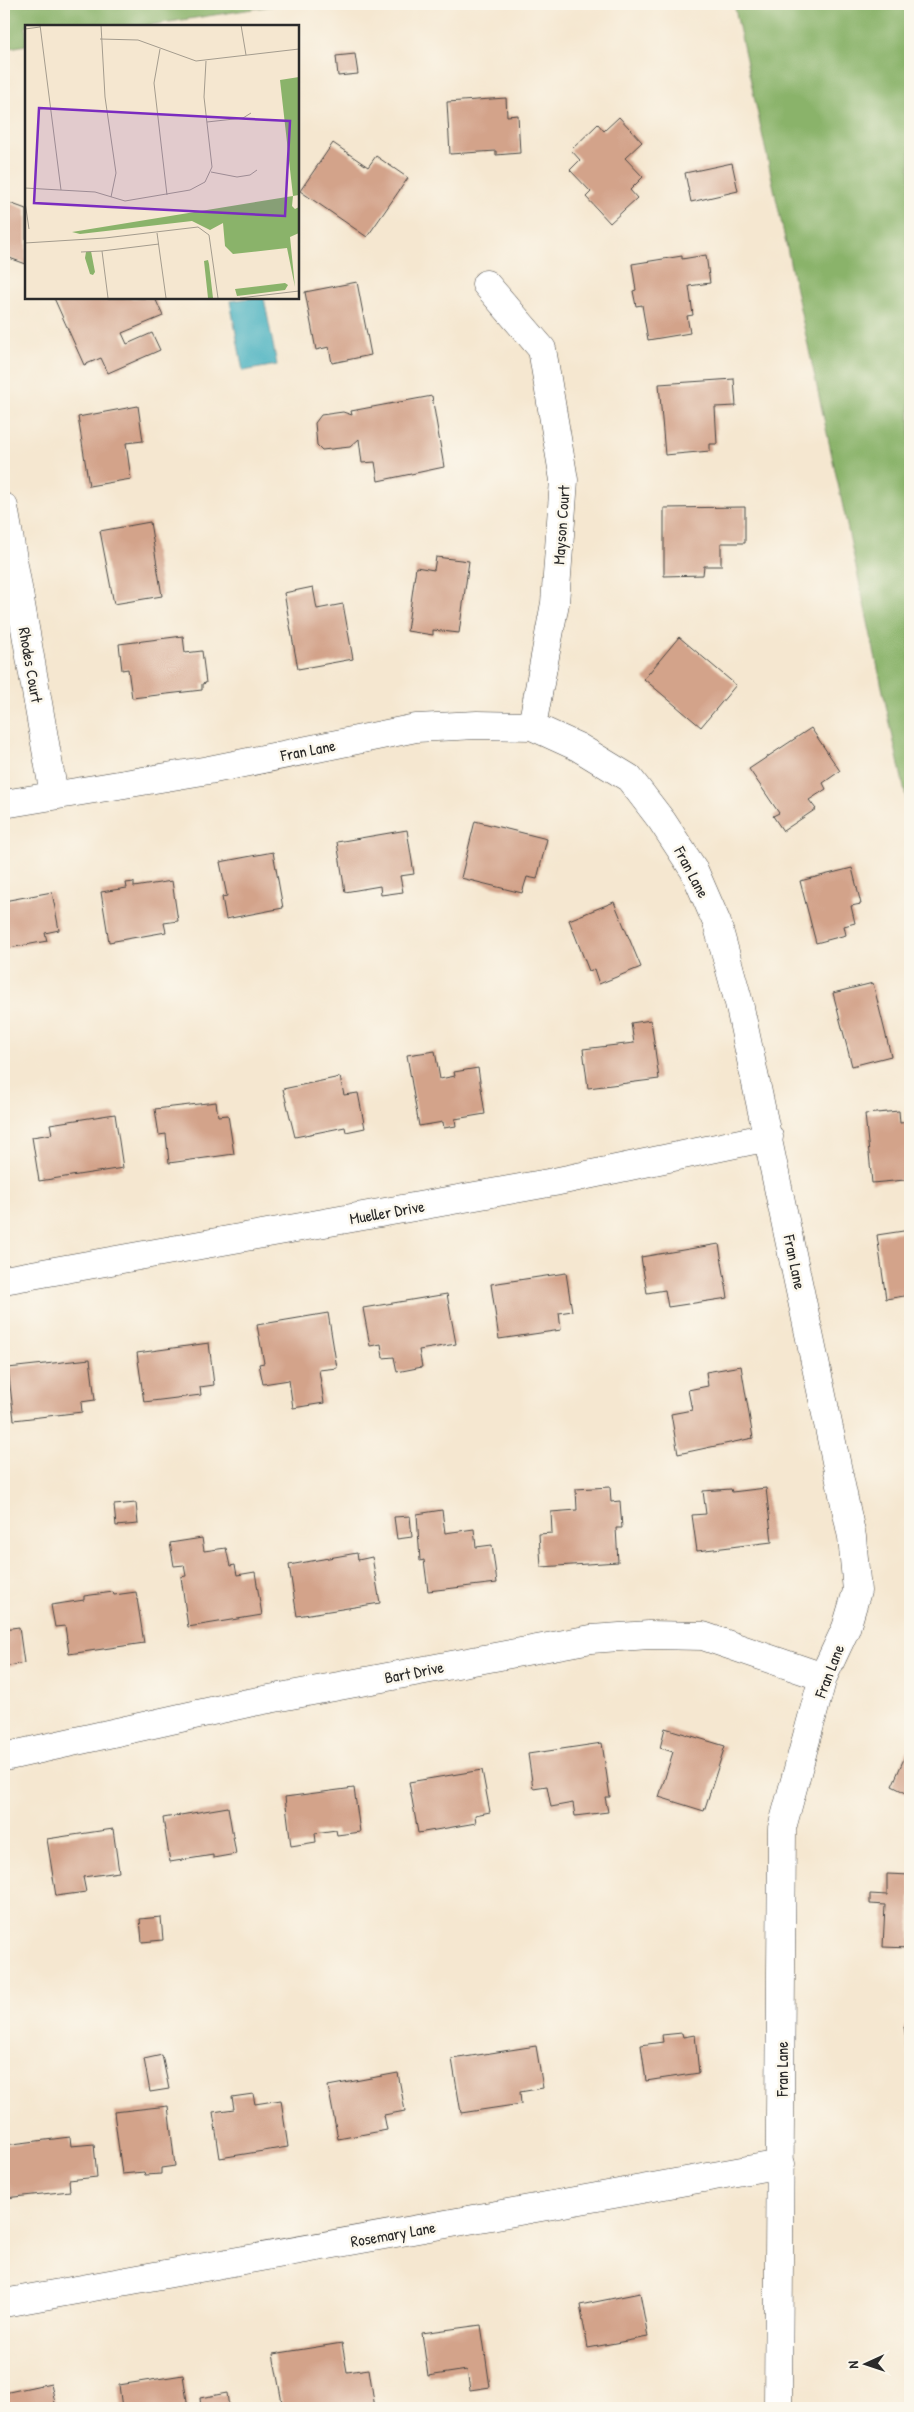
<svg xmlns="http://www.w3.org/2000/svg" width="914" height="2412" viewBox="0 0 914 2412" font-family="'Patrick Hand',sans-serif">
<rect width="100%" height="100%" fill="#fbf7ec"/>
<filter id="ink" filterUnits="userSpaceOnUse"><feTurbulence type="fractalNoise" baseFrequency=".02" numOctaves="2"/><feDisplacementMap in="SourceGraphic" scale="10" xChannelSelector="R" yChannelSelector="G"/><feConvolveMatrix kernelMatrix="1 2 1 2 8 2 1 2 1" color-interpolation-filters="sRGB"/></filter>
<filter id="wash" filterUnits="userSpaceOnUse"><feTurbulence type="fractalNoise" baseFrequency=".0096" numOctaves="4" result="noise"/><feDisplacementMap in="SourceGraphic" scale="20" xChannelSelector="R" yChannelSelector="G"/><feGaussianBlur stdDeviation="1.12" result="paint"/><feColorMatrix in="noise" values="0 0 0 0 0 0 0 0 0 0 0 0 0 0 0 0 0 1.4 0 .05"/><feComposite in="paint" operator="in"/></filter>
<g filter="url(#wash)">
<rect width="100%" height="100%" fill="#f5e7d0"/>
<path fill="#8ab36a" stroke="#5a6f4a" d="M 4,4 L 284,4 L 144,26 L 26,26 L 26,45 L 4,49 Z
M 734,4 L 910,4 L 910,816 L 739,27 Z"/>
<path fill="#40aebe" stroke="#366c74" d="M 251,298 L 264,298 L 277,365 L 243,371 L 230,301 Z"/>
<g id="blocks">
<path fill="#d3a38a" d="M 355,54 L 358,74 L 338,76 L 336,56 Z
M 506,98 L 507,116 L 518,115 L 520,153 L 496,155 L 496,151 L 450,154 L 447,102 Z
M 619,117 L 642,142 L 625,158 L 643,177 L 630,190 L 637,198 L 610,223 L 586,197 L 591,192 L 570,170 L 580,160 L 571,150 L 598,124 L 604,131 Z
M 333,143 L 368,167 L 376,156 L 408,178 L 367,237 L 300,191 Z
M 732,163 L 738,191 L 691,202 L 685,173 Z
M 4,201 L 26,209 L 26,264 L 4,256 Z
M 706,255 L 710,283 L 689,286 L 693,315 L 687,316 L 690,333 L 648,340 L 642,305 L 636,306 L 633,291 L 636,290 L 632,264 L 682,256 L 682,259 Z
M 357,282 L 371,355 L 332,363 L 329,347 L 316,350 L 305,292 Z
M 54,298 L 155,298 L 163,316 L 122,333 L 127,344 L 152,333 L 160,350 L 108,373 L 101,358 L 84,365 Z
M 734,379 L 736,406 L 715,407 L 717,444 L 710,444 L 710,451 L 665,455 L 659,384 Z
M 432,396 L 444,467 L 378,481 L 375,462 L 362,463 L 359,439 L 350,447 L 322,450 L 317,445 L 315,423 L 321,415 L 343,412 L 352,415 L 351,411 Z
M 138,406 L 143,441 L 126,443 L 131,479 L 89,486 L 78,417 Z
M 745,507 L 745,543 L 721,543 L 721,566 L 704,566 L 703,575 L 664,576 L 664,508 Z
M 150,522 L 162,596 L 114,604 L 100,531 Z
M 436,557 L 469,561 L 459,633 L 433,630 L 433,635 L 407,631 L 416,567 L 434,570 Z
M 313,587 L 317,609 L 343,604 L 353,659 L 298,669 L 284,593 Z
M 183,636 L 185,653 L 202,651 L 206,683 L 202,684 L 202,690 L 132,698 L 128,669 L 122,670 L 119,644 Z
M 679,637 L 736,685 L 701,727 L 644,679 Z
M 811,728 L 840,771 L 823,783 L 826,789 L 809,800 L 816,809 L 783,831 L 773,816 L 779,813 L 749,769 Z
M 475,821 L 547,839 L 537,879 L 527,877 L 522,893 L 461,878 Z
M 407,830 L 414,874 L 400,876 L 403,892 L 381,895 L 380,886 L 345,892 L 337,842 Z
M 273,852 L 283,908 L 226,919 L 222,897 L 227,896 L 220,862 Z
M 852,868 L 861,904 L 851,906 L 855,923 L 844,926 L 846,935 L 816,943 L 800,881 Z
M 172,881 L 178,921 L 164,923 L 166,932 L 109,942 L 101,892 L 127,888 L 126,883 L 134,882 L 134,887 Z
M 52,892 L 59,930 L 45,933 L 47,941 L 4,949 L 4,901 Z
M 614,902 L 641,967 L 599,984 L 594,969 L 589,971 L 569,920 Z
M 873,983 L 891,1056 L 852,1066 L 833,993 Z
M 651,1020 L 659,1079 L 588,1088 L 583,1049 L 634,1043 L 631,1023 Z
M 435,1051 L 440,1079 L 455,1076 L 454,1072 L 478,1068 L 485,1114 L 455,1119 L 456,1126 L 444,1128 L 443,1122 L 419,1126 L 407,1055 Z
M 340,1077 L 344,1095 L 358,1093 L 365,1128 L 346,1132 L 345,1127 L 295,1137 L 283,1089 Z
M 216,1102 L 218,1116 L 228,1115 L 234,1154 L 169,1163 L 166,1134 L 159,1135 L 155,1109 Z
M 899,1111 L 900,1123 L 910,1122 L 910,1183 L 906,1184 L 905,1180 L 872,1183 L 865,1114 Z
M 115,1114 L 123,1168 L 39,1181 L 32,1137 L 52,1134 L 50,1124 Z
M 910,1230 L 910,1295 L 886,1299 L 877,1235 Z
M 719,1244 L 728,1298 L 668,1307 L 665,1290 L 647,1293 L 641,1257 Z
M 566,1273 L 572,1311 L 559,1313 L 561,1330 L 499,1339 L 491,1284 Z
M 447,1294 L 456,1344 L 419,1350 L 422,1367 L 397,1372 L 394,1357 L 383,1358 L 381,1344 L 370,1346 L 363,1308 Z
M 328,1313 L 337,1368 L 319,1370 L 324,1403 L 293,1408 L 289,1380 L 263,1384 L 259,1364 L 264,1363 L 257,1325 Z
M 209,1343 L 214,1385 L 200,1387 L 201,1395 L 144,1402 L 137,1353 Z
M 907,1347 L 910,1347 L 910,1364 L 909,1364 Z
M 90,1359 L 95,1400 L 81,1402 L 82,1412 L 14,1420 L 8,1368 Z
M 741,1366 L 753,1438 L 678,1454 L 671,1414 L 692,1410 L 688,1390 L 708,1386 L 706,1372 Z
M 610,1487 L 611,1502 L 620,1501 L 622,1528 L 616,1528 L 618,1562 L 541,1567 L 539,1534 L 552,1533 L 551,1512 L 577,1510 L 576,1489 Z
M 766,1488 L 772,1542 L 697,1551 L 692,1515 L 706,1514 L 703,1491 L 731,1489 L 732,1492 Z
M 136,1503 L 138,1524 L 116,1526 L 114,1505 Z
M 442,1510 L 445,1533 L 474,1529 L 476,1547 L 492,1545 L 497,1583 L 428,1591 L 424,1560 L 420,1561 L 417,1514 Z
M 410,1516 L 412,1537 L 397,1539 L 394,1517 Z
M 202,1538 L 204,1551 L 226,1548 L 230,1566 L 235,1565 L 237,1575 L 255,1572 L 262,1615 L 188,1627 L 181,1577 L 186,1576 L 184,1565 L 174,1566 L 170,1543 Z
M 357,1553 L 358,1560 L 372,1557 L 380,1603 L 297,1616 L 289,1565 Z
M 113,1592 L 114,1595 L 136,1592 L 144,1643 L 69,1654 L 65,1626 L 55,1627 L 51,1605 L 84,1600 L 84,1596 Z
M 19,1627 L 24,1663 L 4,1667 L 4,1629 Z
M 665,1728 L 725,1746 L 704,1811 L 659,1797 L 673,1752 L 660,1748 Z
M 602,1743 L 610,1797 L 605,1797 L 608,1812 L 575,1816 L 573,1803 L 551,1807 L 547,1786 L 533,1788 L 528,1754 Z
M 910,1745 L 910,1795 L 892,1786 Z
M 482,1770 L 490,1812 L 475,1815 L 476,1823 L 418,1833 L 409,1782 Z
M 354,1788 L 360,1832 L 337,1835 L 336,1830 L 315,1833 L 316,1842 L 291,1846 L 285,1797 Z
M 228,1807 L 236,1854 L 213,1858 L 213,1855 L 170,1862 L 163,1818 Z
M 113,1829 L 119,1872 L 83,1877 L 86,1892 L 56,1896 L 47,1839 Z
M 887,1874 L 910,1875 L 910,1948 L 883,1947 L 885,1905 L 870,1904 L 870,1894 L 887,1895 Z
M 161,1917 L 163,1940 L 142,1942 L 140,1919 Z
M 910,2025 L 910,2058 L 909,2058 L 904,2026 Z
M 682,2033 L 683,2037 L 695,2035 L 699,2073 L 646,2081 L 641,2045 L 663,2042 L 662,2035 Z
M 536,2046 L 543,2088 L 520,2092 L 521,2104 L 461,2113 L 452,2059 Z
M 162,2055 L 169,2089 L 150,2092 L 144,2059 Z
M 398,2073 L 405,2111 L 384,2115 L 387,2130 L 338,2139 L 328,2086 Z
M 253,2094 L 255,2104 L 281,2100 L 288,2147 L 220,2158 L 213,2112 L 234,2109 L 232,2097 Z
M 168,2106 L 175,2166 L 161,2168 L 161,2174 L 145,2175 L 144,2172 L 122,2174 L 114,2112 Z
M 70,2137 L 71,2146 L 94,2144 L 97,2177 L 69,2180 L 70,2191 L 5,2198 L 4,2145 Z
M 640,2293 L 648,2337 L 588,2348 L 580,2305 Z
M 481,2325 L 490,2387 L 470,2390 L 467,2370 L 428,2376 L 422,2333 Z
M 342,2343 L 347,2372 L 369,2369 L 375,2408 L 350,2408 L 349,2406 L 336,2408 L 283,2408 L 273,2354 Z
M 183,2375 L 188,2408 L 122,2408 L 119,2385 Z
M 51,2383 L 56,2408 L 5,2408 L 4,2393 Z
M 227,2393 L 229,2408 L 201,2408 L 200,2398 Z"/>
</g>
</g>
<g filter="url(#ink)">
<use href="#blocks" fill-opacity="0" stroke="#494744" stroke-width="1"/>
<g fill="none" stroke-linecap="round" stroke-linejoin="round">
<defs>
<path id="street" d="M 486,284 L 542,349 L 564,480 L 555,603 L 532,726
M 4,507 L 54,795
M 4,804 L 209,770 L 416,728 L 477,725 L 532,726 L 578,747 L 629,778 L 662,821 L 694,870 L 717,923 L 739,1003 L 852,1537 L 857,1591 L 846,1628 L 823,1677 L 782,1828 L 778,2408
M 4,1280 L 554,1182 L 769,1137
M 4,1757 L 248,1703 L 591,1639 L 649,1635 L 703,1636 L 823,1677
M 4,2303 L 781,2164"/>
</defs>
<use href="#street" stroke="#494744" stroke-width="29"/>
<use href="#street" stroke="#fff" stroke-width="28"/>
</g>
</g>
<g text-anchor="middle" stroke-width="5" stroke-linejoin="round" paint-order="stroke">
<g font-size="16" fill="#2b2b2b" stroke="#fbf7ec">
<text transform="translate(561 525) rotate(-86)" y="6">Mayson Court</text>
<text transform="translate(31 665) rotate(80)" y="6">Rhodes Court</text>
<text transform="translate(308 750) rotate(-11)" y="6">Fran Lane</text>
<text transform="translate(692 872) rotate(62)" y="6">Fran Lane</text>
<text transform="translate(387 1212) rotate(-10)" y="6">Mueller Drive</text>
<text transform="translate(795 1262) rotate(78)" y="6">Fran Lane</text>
<text transform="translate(829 1671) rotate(-69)" y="6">Fran Lane</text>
<text transform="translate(414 1672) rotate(-11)" y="6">Bart Drive</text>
<text transform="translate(782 2069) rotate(-90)" y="6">Fran Lane</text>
<text transform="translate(393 2234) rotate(-10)" y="6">Rosemary Lane</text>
</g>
</g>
<g transform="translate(25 25)">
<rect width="274" height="274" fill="#f5e7d0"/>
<path d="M 274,52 L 274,170 L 268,171 L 267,181 L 270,184 L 274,182 L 274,208 L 265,212 L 270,262 L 262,223 L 208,229 L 200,221 L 198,198 L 185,205 L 167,196 L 55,209 L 47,207 L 268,171 L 255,55 ZM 66,226 L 70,247 L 68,250 L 65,249 L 60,233 L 61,227 ZM 183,235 L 184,239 L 188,273 L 183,273 L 179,236 ZM 260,258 L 263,260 L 260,265 L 212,271 L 210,264 Z" fill="#8ab36a"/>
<path fill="none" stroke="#a49c8e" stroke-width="1" d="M 15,0 L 36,165M 76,0 L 80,72 L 91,148 L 86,172M 216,0 L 221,30M 0,4 L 15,2M 75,14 L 113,15 L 171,36 L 274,24M 135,24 L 129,58 L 142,170M 182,97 L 218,93 L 226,88M 186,147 L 212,152 L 225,150 L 232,145M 0,163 L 70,167 L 100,176 L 165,165 L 180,157 L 187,142 L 179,72 L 181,36M 0,177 L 4,204M 132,208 L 141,273M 0,218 L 80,213 L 173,202 L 184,210 L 193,273M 56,227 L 77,226M 83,273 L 77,226 L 134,219M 215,273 L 274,266"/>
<path fill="#7b2cbf" fill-opacity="0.15" stroke="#7b2cbf" stroke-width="2.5" d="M 14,83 L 265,96 L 260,191 L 9,178 Z"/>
<rect width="274" height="274" fill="none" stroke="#2b2b2b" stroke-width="2.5"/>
</g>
<rect width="914" height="2412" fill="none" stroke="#fbf7ec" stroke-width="20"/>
<g transform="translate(866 2364) rotate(267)" stroke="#fbf7ec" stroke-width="4" paint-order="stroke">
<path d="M0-4L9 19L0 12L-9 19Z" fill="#2b2b2b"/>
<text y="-8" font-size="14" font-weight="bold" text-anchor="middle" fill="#2b2b2b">N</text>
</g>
</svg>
